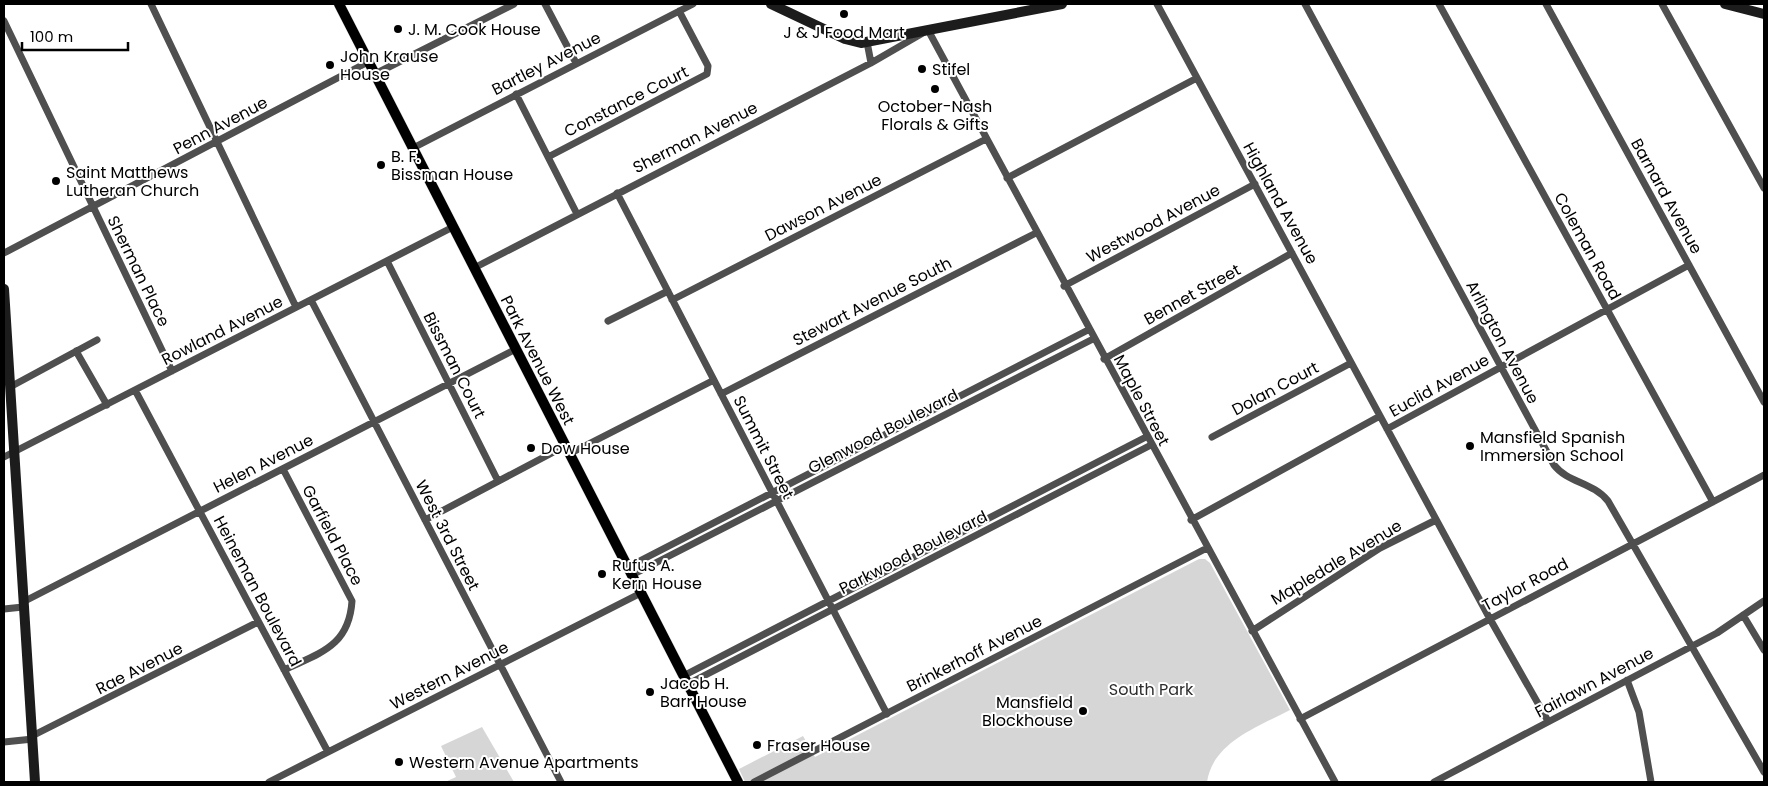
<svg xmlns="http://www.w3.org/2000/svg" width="1768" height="786" viewBox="0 0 1768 786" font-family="Poppins,sans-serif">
<rect width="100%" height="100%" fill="#fff"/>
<path fill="#d6d6d6" d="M 1199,559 L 1205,559 L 1210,563 L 1290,710 C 1258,727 1213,742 1207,782 L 745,782 L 739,769 L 803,736 L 815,757 Z
M 482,727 L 514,782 L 445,782 L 456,777 L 441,746 Z"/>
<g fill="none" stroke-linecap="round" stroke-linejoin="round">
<defs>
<path id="primary" d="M 339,4 L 738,782"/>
</defs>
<use href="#primary" stroke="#dbdbdb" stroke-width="11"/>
<path stroke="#4f4f4f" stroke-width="7" d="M 151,4 L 296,307
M 545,4 L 576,63
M 1157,4 L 1490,619 L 1548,721
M 1305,4 L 1554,465 C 1568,483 1593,482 1608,501 L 1764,772
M 1439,4 L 1713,502
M 1546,4 L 1764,402
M 1662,4 L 1764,188
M 4,21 L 172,371
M 867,42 L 871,63
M 375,74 L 514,4
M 516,94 L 577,214
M 413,148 L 693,4
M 548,157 L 707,74 L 708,66 L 679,11
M 1007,178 L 1197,78
M 617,193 L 887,714
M 4,253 L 368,62
M 387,261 L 498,481
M 474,268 L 871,63 L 928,30 L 1335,782
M 1064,286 L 1255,184
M 311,300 L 561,782
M 672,300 L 986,139
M 608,321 L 668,291
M 76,351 L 107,405
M 1104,359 L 1292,253
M 10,387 L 97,340
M 135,390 L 328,752
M 721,394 L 1036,233
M 1387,429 L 1689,265
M 1212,437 L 1351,363
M 569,454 L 714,380
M 4,457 L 453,227
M 283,469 L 352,601 C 349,647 319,653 284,670
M 425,520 L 565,446
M 1191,520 L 1380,416
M 628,567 L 1088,330
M 632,575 L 1093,339
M 23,602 L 516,349
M 4,609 L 23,607
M 1743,615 L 1764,650
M 1252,631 L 1380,548 L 1436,520
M 683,676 L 1146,437
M 1627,680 L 1639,712 L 1651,782
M 688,684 L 1151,445
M 1300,719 L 1764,475
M 32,736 L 258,622
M 4,742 L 33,739
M 269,782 L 641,593
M 754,782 L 1207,548
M 1434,782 L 1717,633 L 1764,601"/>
<path stroke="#1c1c1c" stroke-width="10" d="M 771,4 L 845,39 L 861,43 L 1062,4
M 1725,4 L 1764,14
M 4,289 L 35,782"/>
<use href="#primary" stroke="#000" stroke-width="10"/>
</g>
<g fill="#000" stroke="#fff" stroke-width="2">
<circle cx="844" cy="14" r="5"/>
<circle cx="398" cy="29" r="5"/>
<circle cx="330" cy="65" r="5"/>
<circle cx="922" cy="69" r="5"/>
<circle cx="935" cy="89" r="5"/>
<circle cx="381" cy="165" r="5"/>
<circle cx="56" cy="181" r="5"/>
<circle cx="1470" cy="446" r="5"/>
<circle cx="531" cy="448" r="5"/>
<circle cx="602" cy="574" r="5"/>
<circle cx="650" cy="692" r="5"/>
<circle cx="1083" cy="711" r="5"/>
<circle cx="757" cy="745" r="5"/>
<circle cx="399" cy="762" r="5"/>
</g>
<g text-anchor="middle" stroke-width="4" stroke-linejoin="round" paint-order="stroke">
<g font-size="16" fill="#000" stroke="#fff" text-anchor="start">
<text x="408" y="35">J. M. Cook House</text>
<text x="844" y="38" text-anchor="middle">J &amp; J Food Mart</text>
<text x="340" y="62">John Krause<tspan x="340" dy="18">House</tspan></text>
<text x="932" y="75">Stifel</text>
<text x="935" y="112" text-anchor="middle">October-Nash<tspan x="935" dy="18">Florals &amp; Gifts</tspan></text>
<text x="391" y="162">B. F.<tspan x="391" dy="18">Bissman House</tspan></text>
<text x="66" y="178">Saint Matthews<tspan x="66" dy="18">Lutheran Church</tspan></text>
<text x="1480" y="443">Mansfield Spanish<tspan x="1480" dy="18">Immersion School</tspan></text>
<text x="541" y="454">Dow House</text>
<text x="612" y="571">Rufus A.<tspan x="612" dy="18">Kern House</tspan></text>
<text x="660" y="689">Jacob H.<tspan x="660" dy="18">Barr House</tspan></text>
<text x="1073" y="708" text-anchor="end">Mansfield<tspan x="1073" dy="18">Blockhouse</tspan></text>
<text x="767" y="751">Fraser House</text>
<text x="409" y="768">Western Avenue Apartments</text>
</g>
<g font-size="16" fill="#000" stroke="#fff">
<text transform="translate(546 63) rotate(-27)" y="6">Bartley Avenue</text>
<text transform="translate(626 101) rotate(-27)" y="6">Constance Court</text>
<text transform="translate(220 125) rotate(-28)" y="6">Penn Avenue</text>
<text transform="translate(695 137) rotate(-27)" y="6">Sherman Avenue</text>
<text transform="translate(1667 196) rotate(61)" y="6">Barnard Avenue</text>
<text transform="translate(1281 203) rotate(61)" y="6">Highland Avenue</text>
<text transform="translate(823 207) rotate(-27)" y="6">Dawson Avenue</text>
<text transform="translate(1153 223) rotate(-28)" y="6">Westwood Avenue</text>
<text transform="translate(1588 246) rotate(61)" y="6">Coleman Road</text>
<text transform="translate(139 271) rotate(64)" y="6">Sherman Place</text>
<text transform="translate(1192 294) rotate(-29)" y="6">Bennet Street</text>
<text transform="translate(872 301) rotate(-27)" y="6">Stewart Avenue South</text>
<text transform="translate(222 330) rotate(-27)" y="6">Rowland Avenue</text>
<text transform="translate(1503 342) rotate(62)" y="6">Arlington Avenue</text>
<text transform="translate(538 360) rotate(63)" y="6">Park Avenue West</text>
<text transform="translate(455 365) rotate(63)" y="6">Bissman Court</text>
<text transform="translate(1439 385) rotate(-29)" y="6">Euclid Avenue</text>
<text transform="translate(1275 388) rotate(-28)" y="6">Dolan Court</text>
<text transform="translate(1142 400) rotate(62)" y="6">Maple Street</text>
<text transform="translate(883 431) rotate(-27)" y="6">Glenwood Boulevard</text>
<text transform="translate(764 447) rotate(63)" y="6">Summit Street</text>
<text transform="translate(263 463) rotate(-27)" y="6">Helen Avenue</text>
<text transform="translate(333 535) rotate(62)" y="6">Garfield Place</text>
<text transform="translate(448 535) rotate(63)" y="6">West 3rd Street</text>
<text transform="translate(913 552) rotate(-27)" y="6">Parkwood Boulevard</text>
<text transform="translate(1336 562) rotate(-31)" y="6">Mapledale Avenue</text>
<text transform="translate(1525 584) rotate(-28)" y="6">Taylor Road</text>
<text transform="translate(258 591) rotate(62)" y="6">Heineman Boulevard</text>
<text transform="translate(974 653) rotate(-27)" y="6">Brinkerhoff Avenue</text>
<text transform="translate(139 668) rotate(-27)" y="6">Rae Avenue</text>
<text transform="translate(449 675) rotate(-27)" y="6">Western Avenue</text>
<text transform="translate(1594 682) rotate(-28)" y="6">Fairlawn Avenue</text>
</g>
<g font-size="16" fill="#2d2d2d" stroke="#fff">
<text x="1151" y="695">South Park</text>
</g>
</g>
<rect width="1768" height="786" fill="none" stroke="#000000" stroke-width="10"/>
<path d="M22 42v8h106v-8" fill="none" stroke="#000000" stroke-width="2.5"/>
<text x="30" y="42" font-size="15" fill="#000000" stroke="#ffffff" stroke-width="4" paint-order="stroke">100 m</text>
</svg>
